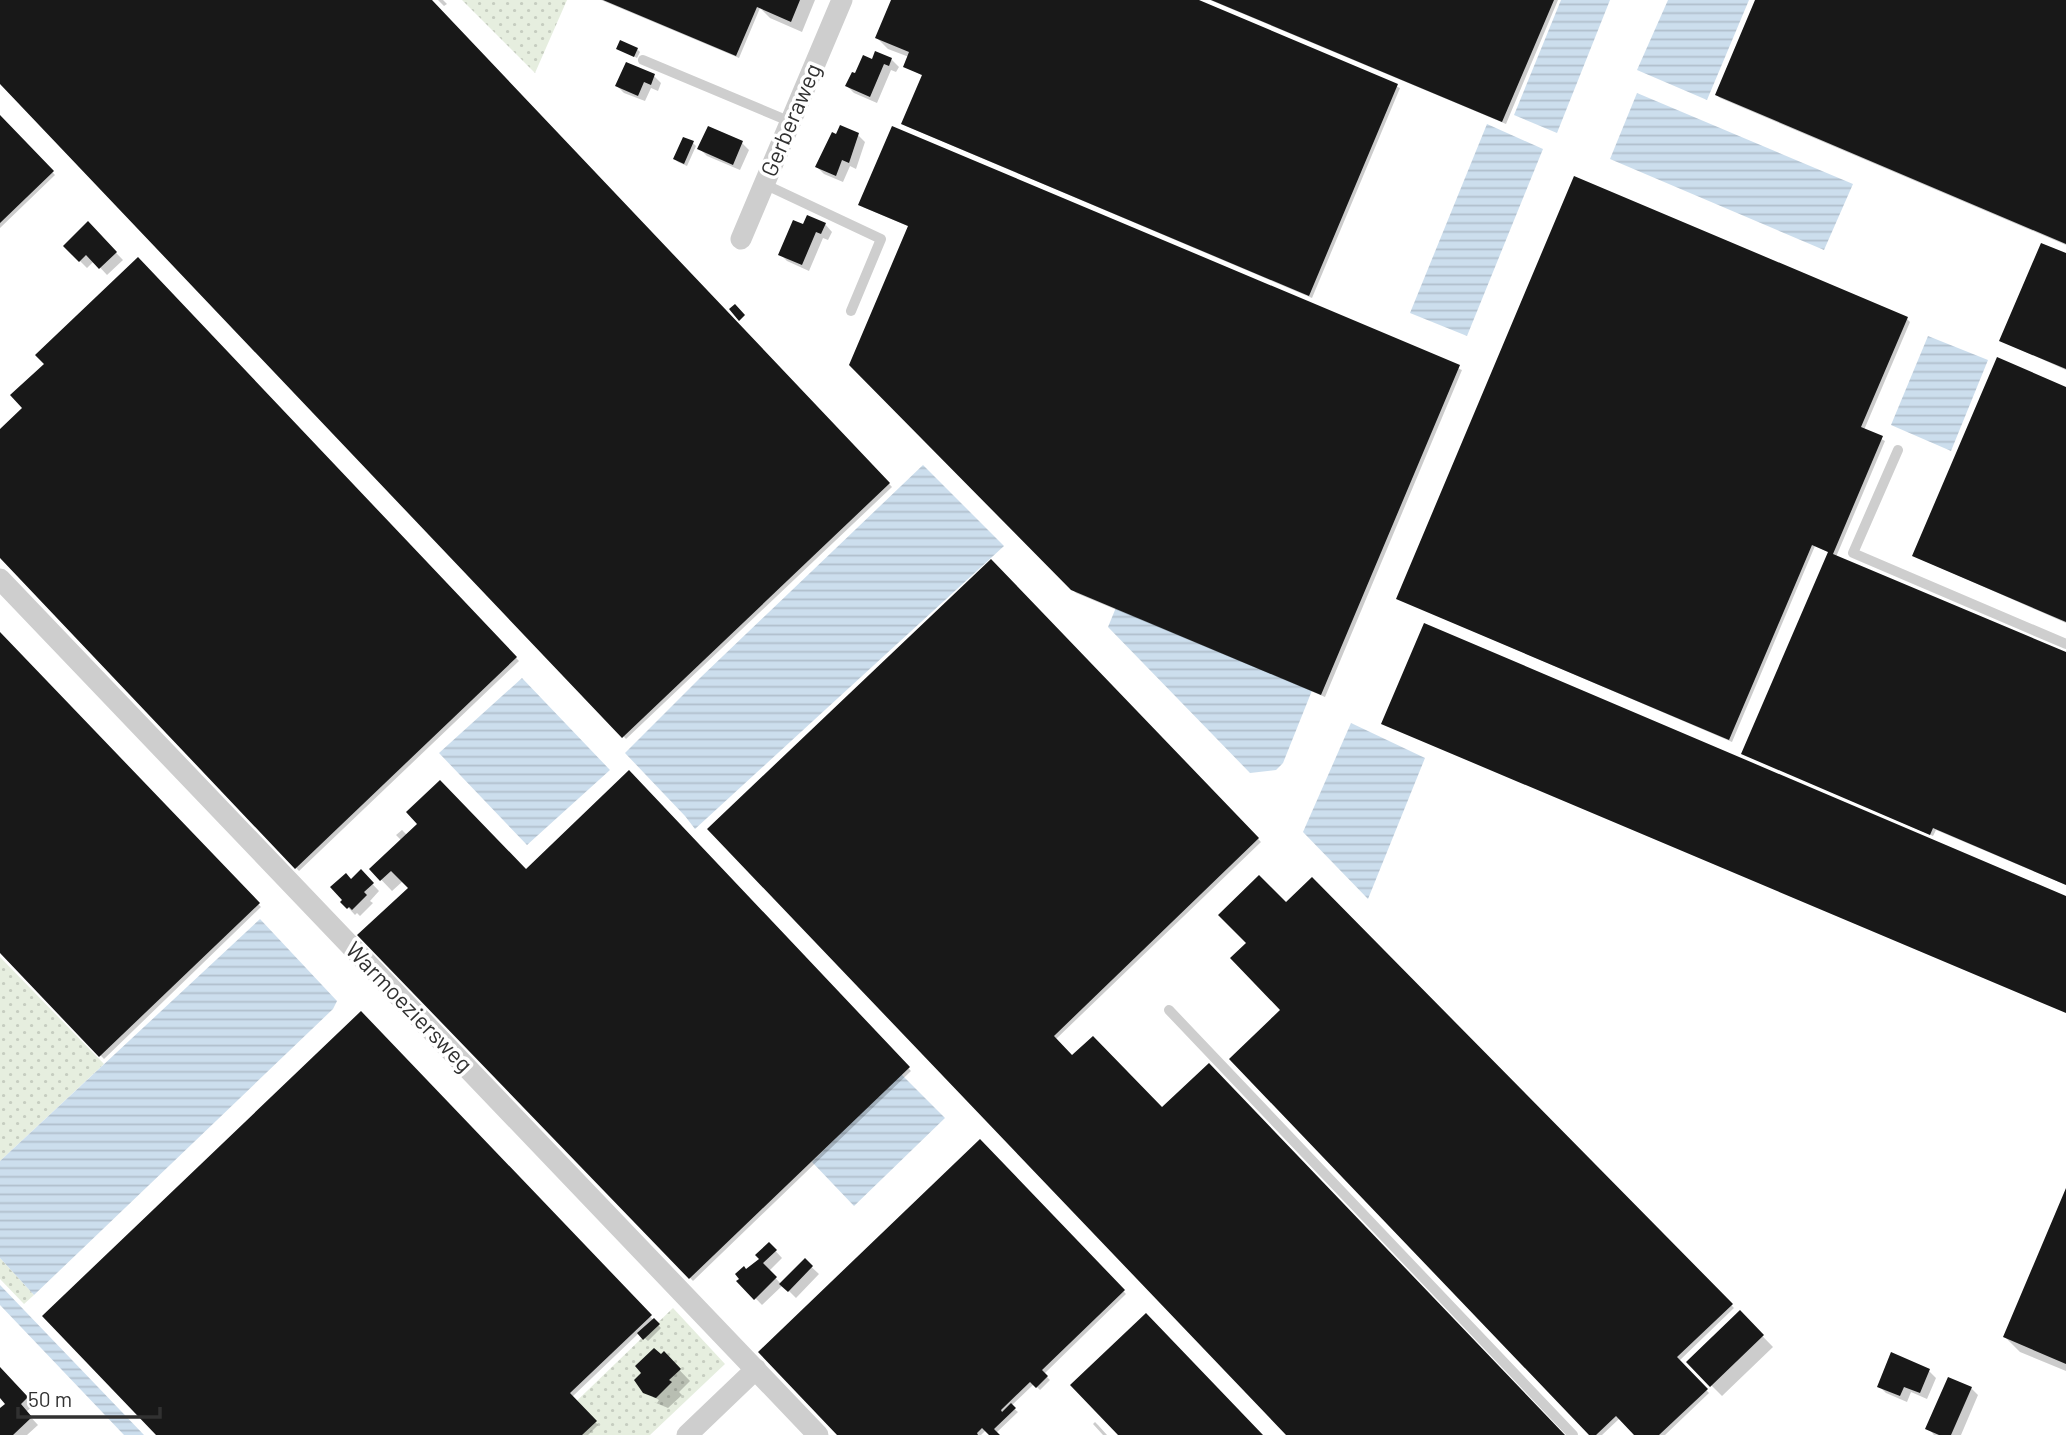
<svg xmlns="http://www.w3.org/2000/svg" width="2066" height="1435" viewBox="0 0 2066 1435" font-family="Barlow,sans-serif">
<defs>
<pattern id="grass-dots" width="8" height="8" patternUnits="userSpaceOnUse" patternTransform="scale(1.75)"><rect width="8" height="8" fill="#e6eedf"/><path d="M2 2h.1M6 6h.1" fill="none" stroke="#c6cdc0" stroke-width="1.8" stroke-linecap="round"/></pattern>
<pattern id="water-rules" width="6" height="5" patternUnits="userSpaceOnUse" patternTransform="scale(1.75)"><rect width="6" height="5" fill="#ccdeed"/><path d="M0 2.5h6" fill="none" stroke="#b0bfcc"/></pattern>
</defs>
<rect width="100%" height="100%" fill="#fff"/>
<path fill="url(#grass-dots)" d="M 462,0 L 567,0 L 535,73 Z
M 0,957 L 104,1064 L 0,1161 Z
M 0,1258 L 34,1295 L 24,1304 L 0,1279 Z
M 673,1308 L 725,1364 L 650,1435 L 574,1435 L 559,1418 Z"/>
<path fill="url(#water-rules)" d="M 1561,0 L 1610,0 L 1557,133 L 1514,115 Z
M 1668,0 L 1749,0 L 1707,100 L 1637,70 Z
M 1637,93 L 1853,184 L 1824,250 L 1610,159 Z
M 1487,124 L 1543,149 L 1467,336 L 1410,313 Z
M 1928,336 L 1988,360 L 1951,451 L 1891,425 Z
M 923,465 L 1004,546 L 695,829 L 685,816 L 625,753 L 700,678 Z
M 1142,544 L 1337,628 L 1283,763 L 1276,770 L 1250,773 L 1108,627 Z
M 522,678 L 610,770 L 527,845 L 439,753 Z
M 1351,723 L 1425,758 L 1368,899 L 1303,832 Z
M 260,919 L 337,1001 L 333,1009 L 34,1295 L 0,1258 L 0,1161 Z
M 900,1073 L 945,1118 L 854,1206 L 812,1162 Z
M 0,1285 L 144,1435 L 124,1435 L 0,1305 Z"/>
<path fill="#0003" d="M 0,0 L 429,0 L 892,487 L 626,739 L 0,82 Z
M 438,0 L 443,0 L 447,4 L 444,6 Z
M 601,0 L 815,0 L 802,32 L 770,18 L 760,8 L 739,58 Z
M 893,0 L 1194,0 L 1400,88 L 1312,298 L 906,126 L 903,123 L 923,76 L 905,66 L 909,57 L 888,49 L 877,38 Z
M 1210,0 L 1558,0 L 1506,124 Z
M 1757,0 L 2066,0 L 2066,245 L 1720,98 L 1717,95 Z
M 618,48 L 637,49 L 640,52 L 637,58 Z
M 891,59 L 899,67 L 896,72 L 891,70 L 877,103 L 854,93 L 847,86 L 873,61 Z
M 654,76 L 661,83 L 658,91 L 651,88 L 645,101 L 624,93 L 617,86 Z
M 0,117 L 55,175 L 0,228 Z
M 893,128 L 1462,370 L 1325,697 L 1076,593 L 851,364 L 910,227 L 863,207 Z
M 858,135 L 865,142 L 856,169 L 850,166 L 843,182 L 824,174 L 817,167 Z
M 693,143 L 696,146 L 687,166 L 678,162 L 675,159 Z
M 742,143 L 749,150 L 740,170 L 707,156 L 700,149 Z
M 88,224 L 123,260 L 107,275 L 94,261 L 87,268 L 65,246 Z
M 825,224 L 832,232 L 828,240 L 823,238 L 809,271 L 787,261 L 780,254 Z
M 2066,255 L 2066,370 L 2001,341 Z
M 138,260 L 519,661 L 299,871 L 0,556 L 0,432 L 25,408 L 46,364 Z
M 1907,319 L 1910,322 L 1864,430 L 1885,441 L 1836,557 L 2066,655 L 2066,885 L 1936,830 L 1933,836 L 1744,754 L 1830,553 L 1815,546 L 1732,742 L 1398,599 Z
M 2066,389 L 2066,623 L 1914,556 Z
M 991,561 L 1261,842 L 1055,1040 L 1072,1058 L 1162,1110 L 1563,1435 L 1289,1435 L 710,829 Z
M 0,635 L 261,907 L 104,1059 L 0,951 Z
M 629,773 L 911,1071 L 693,1281 L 360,935 L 410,888 L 403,881 L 392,891 L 371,869 L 402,841 L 396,835 L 402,830 L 407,835 L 526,872 Z
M 361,872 L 379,891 L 370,901 L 373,903 L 360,916 L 357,913 L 355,915 L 343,902 L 351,881 Z
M 1312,880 L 1734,1308 L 1679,1361 L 1709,1393 L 1665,1435 L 1637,1435 L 1620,1418 L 1602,1435 L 1592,1435 L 1282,1010 L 1248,943 Z
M 361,1013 L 661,1328 L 648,1341 L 639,1333 L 572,1397 L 598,1425 L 588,1435 L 158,1435 Z
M 980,1141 L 1126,1294 L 1044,1374 L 1050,1380 L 1040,1390 L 1034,1384 L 1011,1406 L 1018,1412 L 996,1433 L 998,1435 L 991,1435 L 986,1430 L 981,1435 L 839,1435 Z
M 2066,1193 L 2066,1371 L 2020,1352 L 2005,1337 Z
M 769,1244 L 782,1258 L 769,1271 L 781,1284 L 805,1261 L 819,1274 L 796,1298 L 783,1285 L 762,1305 L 739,1281 L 746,1271 L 762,1259 Z
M 1739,1312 L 1773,1347 L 1722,1396 L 1688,1362 Z
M 664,1354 L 690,1381 L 679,1392 L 682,1395 L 668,1408 L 656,1403 L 654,1402 L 657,1403 L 659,1400 L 647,1393 Z
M 0,1370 L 34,1405 L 26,1412 L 38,1425 L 27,1435 L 0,1435 L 0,1410 L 7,1404 L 0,1398 Z
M 1929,1371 L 1936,1378 L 1927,1399 L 1911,1392 L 1907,1402 L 1886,1393 L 1879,1386 Z
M 1971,1388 L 1978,1395 L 1961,1435 L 1934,1435 L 1928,1428 Z
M 1095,1422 L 1098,1425 L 1107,1435 L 1103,1435 L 1093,1424 Z"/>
<path fill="#181818" d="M 0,0 L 432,0 L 890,483 L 622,738 L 0,84 Z
M 603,0 L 800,0 L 791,22 L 757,7 L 736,56 Z
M 891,0 L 1199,0 L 1398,84 L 1309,296 L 901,124 L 922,75 L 903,67 L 909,52 L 875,38 Z
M 1211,0 L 1554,0 L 1502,122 Z
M 1755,0 L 2066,0 L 2066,244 L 1715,95 Z
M 620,40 L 638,48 L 634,57 L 616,49 Z
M 875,51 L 892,58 L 889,66 L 884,64 L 870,97 L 845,86 L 852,72 L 855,73 L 863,55 L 872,59 Z
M 626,62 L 655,74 L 651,85 L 644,82 L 638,96 L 615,86 Z
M 0,115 L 54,171 L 0,223 Z
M 840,125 L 859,133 L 849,163 L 842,160 L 836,176 L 815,167 L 832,132 L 836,134 Z
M 708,126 L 743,141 L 733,165 L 697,149 Z
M 892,126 L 1460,365 L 1321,695 L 1071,590 L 849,365 L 908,226 L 858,205 Z
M 683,137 L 694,141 L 684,164 L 673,159 Z
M 1574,176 L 1908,317 L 1861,427 L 1883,436 L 1833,554 L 2066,652 L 2066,885 L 1933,828 L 1930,835 L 1741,754 L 1828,552 L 1812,545 L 1729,740 L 1396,599 Z
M 807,215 L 826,223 L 821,234 L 816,232 L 802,265 L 778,255 L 793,220 L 803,224 Z
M 88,221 L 117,252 L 99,269 L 86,255 L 79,262 L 63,246 Z
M 2041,243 L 2066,253 L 2066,369 L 1999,341 Z
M 138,257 L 517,657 L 295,869 L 0,558 L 0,429 L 22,408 L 10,395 L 44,364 L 35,355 Z
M 735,304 L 745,315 L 739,321 L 729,309 Z
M 1997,357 L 2066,387 L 2066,622 L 1912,556 Z
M 991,559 L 1259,838 L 1054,1036 L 1072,1055 L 1093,1036 L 1162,1107 L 1209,1063 L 1565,1435 L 1286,1435 L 707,829 Z
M 1424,623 L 2066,896 L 2066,1013 L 1381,724 Z
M 0,632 L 260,903 L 99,1057 L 0,953 Z
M 629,770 L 910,1067 L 689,1279 L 357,935 L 408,888 L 391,871 L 380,881 L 369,869 L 417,824 L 406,812 L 440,780 L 526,869 Z
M 361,869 L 374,883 L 364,892 L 367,895 L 352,910 L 349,907 L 347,909 L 340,902 L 342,900 L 330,887 L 346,873 L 351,879 Z
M 1259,875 L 1286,902 L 1312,877 L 1733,1304 L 1677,1357 L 1708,1389 L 1659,1435 L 1634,1435 L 1616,1416 L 1596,1435 L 1589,1435 L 1229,1059 L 1280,1010 L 1230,958 L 1246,943 L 1218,915 Z
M 361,1011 L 652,1315 L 570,1393 L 597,1421 L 582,1435 L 156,1435 L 42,1316 Z
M 980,1139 L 1125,1290 L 1042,1370 L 1048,1376 L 1036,1388 L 1030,1382 L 1001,1410 L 1002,1412 L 1011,1403 L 1016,1408 L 994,1429 L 1000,1435 L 989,1435 L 982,1428 L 977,1433 L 978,1435 L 837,1435 L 758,1352 Z
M 2066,1188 L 2066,1364 L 2003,1337 Z
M 769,1242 L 777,1250 L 763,1263 L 777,1277 L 754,1300 L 736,1281 L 739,1279 L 735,1274 L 744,1266 L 746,1269 L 759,1259 L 755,1255 Z
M 805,1258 L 813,1266 L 788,1292 L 779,1284 Z
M 1740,1310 L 1764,1335 L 1710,1387 L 1686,1362 Z
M 1146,1313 L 1263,1435 L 1118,1435 L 1070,1385 Z
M 654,1318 L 660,1324 L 643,1340 L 637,1333 Z
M 654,1348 L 661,1354 L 664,1351 L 681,1369 L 669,1380 L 672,1382 L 656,1398 L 643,1393 L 634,1380 L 641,1373 L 635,1366 Z
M 1891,1352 L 1930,1369 L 1920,1393 L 1904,1387 L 1900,1396 L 1877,1387 Z
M 0,1367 L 28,1397 L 21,1404 L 32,1417 L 13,1435 L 0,1435 L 0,1408 L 5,1404 L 0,1398 Z
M 1948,1377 L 1972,1387 L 1951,1435 L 1939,1435 L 1925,1429 Z"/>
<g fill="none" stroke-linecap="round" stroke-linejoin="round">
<path stroke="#cecece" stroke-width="10" d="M 643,60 L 791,122
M 764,184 L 881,239 L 851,311
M 1898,450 L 1853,553 L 2066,644
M 1169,1010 L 1573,1435"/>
<path stroke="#cecece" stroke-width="21" d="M 741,239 L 842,0
M 0,579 L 818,1435
M 687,1435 L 756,1369"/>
</g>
<g text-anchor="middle" stroke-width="7" stroke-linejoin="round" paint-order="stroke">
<g font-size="23" fill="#313131" stroke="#fff">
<text transform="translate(791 120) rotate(-67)" y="8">Gerberaweg</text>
<text transform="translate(409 1007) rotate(46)" y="8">Warmoeziersweg</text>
</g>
</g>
<path d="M18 1407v10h142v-10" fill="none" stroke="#313131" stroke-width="3.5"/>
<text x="28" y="1407" font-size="21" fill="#313131" stroke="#ffffff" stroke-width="5" paint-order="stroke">50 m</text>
</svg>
